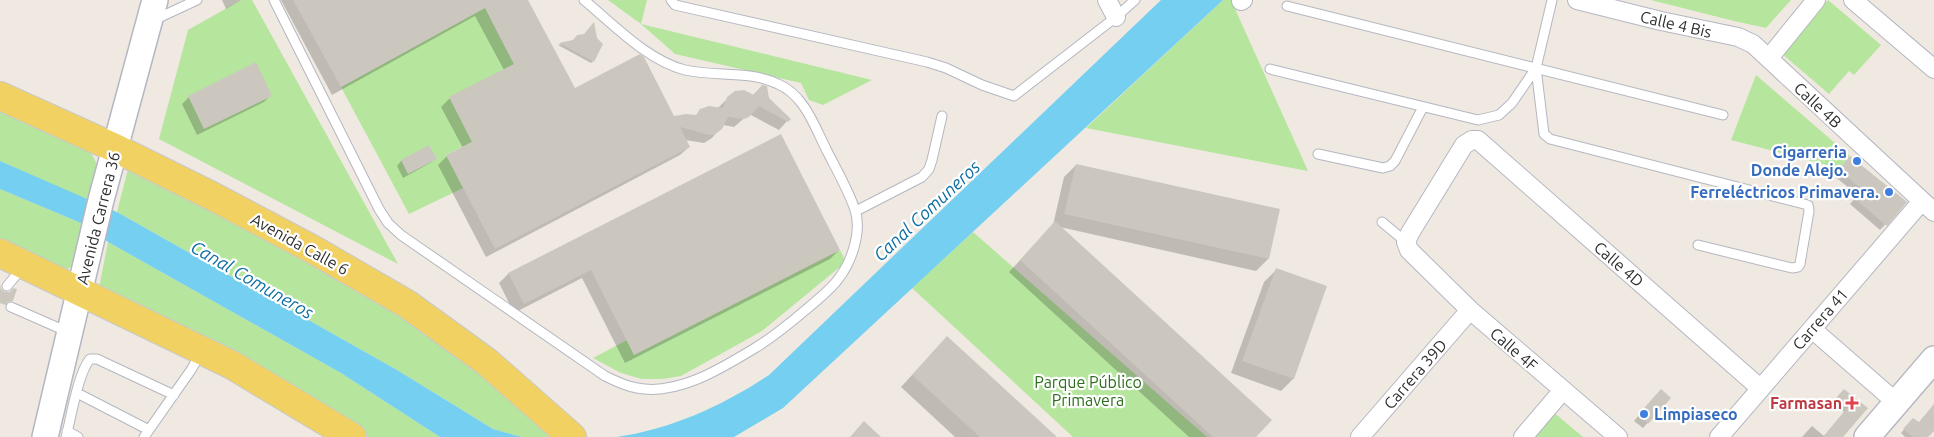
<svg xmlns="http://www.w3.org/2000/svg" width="1934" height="437" viewBox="0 0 1934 437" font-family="Ubuntu,sans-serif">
<rect width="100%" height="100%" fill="#efe9e1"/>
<path fill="#b6e59e" d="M 241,0 L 252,0 L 398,264 L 159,139 L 188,30 Z
M 499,0 L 529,2 L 492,22 L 537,108 L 446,155 L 463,188 L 409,214 L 341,87 Z
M 608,0 L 647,0 L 641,24 L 872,80 L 823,105 L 809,100 L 801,83 L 675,54 L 641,24 Z
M 1223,0 L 1231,0 L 1308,171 L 1086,128 Z
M 1651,0 L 1791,0 L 1766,28 L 1734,21 Z
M 1828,0 L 1881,45 L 1854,75 L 1849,71 L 1829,94 L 1781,53 Z
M 1756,75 L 1850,156 L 1838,170 L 1823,164 L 1731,140 Z
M 0,109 L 89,151 C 103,167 97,184 92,202 L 0,161 Z
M 128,169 L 305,259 L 407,320 L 466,363 L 525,412 L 551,437 L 522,437 L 493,429 L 397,370 L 117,212 Z
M 0,189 L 88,226 L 75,265 L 67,269 L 0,240 Z
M 973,232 L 1207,437 L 1073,437 L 912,288 Z
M 108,242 L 341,373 L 440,437 L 363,437 L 99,288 Z
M 840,250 L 846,262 L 762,331 L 681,376 L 663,379 L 642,379 L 621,373 L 593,358 L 627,340 L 634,355 Z
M 1552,411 L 1583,437 L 1529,437 Z"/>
<path fill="#75cff0" d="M 1161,0 L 1223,0 L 783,408 L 734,437 L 617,437 C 672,429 724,405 769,375 Z
M 0,161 L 117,212 L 397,370 L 493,429 L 522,437 L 440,437 L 341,373 L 108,242 L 88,226 L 0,189 Z"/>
<path fill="#0003" d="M 222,0 L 241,0 L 226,9 Z
M 281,0 L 525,0 L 575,90 L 674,118 L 695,116 L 718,108 L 728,98 L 753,95 L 762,86 L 768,98 L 787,121 L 779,130 L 749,114 L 734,127 L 723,125 L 712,138 L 704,143 L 685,140 L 689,147 L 680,155 L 486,257 L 438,165 L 447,156 L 463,148 L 441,107 L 450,98 L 504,70 L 475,16 L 332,95 Z
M 573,41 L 593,61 L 591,63 L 558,45 Z
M 271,95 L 264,102 L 197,135 L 182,104 L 189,97 Z
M 781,135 L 839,250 L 830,259 L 625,363 L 582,278 L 514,313 L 499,283 L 508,274 Z
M 429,147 L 435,159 L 430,163 L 403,178 L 397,166 L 401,161 Z
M 1845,163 L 1906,202 L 1880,230 L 1850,204 L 1858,195 L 1834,176 Z
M 1076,165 L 1279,210 L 1268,259 L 1256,271 L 1060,227 L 1255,437 L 1189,437 L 1009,272 L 1053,225 L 1064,177 Z
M 1276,270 L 1326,287 L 1293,379 L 1281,391 L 1231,373 L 1264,282 Z
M 935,350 L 1055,437 L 955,437 L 901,387 Z
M 1844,390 L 1866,408 L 1841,437 L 1802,437 L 1812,426 L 1824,436 L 1844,412 L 1833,402 Z
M 1656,395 L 1669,398 L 1643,428 L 1634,421 Z
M 1934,416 L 1934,430 L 1927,437 L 1905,437 L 1901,433 L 1910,423 L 1918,424 Z"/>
<path fill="#cbc7bf" d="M 293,0 L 528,0 L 575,88 L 640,54 L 644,57 L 674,116 L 686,114 L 696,115 L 700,109 L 709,106 L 723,108 L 727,97 L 735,91 L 744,90 L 754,95 L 762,85 L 767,86 L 769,98 L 791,119 L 788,122 L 759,106 L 749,117 L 744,119 L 728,117 L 722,129 L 714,135 L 709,135 L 680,127 L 690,147 L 495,249 L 446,155 L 472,142 L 449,97 L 514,64 L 485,8 L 341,87 Z
M 594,22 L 597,38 L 603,44 L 594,62 L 559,43 L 573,40 L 577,35 L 584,34 Z
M 256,62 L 272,96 L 204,129 L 188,96 Z
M 781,134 L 840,250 L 634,355 L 591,270 L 524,304 L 508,273 Z
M 429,145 L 437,159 L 408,174 L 401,160 Z
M 1850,156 L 1907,202 L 1887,226 L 1854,198 L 1862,189 L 1838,170 Z
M 1076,164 L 1280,209 L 1269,259 L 1064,214 Z
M 1055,221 L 1272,420 L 1256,437 L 1213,437 L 1020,260 Z
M 1276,268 L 1327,286 L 1294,379 L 1242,361 Z
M 0,284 L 1,289 L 5,292 L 10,292 L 13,288 L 17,289 L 13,301 L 8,302 L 5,305 L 0,303 Z
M 947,336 L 1057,437 L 980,437 L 912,375 Z
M 1661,389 L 1671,398 L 1648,424 L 1638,415 Z
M 1844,389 L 1868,408 L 1843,437 L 1823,437 L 1848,407 L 1836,398 Z
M 1934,404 L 1934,431 L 1928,437 L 1913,437 L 1903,429 L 1913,418 L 1919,422 Z
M 864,421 L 881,437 L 850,437 Z"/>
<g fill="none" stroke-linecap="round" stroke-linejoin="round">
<defs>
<path id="lane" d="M 274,0 L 379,209 L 388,223 L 401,235 L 605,376 C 615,381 625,386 637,388 C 678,396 722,368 755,348 C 777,335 796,318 815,302 C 823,295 833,287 839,278 C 852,261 862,231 855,210 C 849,191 835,167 826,149 C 814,125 804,95 778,84 C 749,70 716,77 685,70 C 648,61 613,24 584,0
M 671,0 L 675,5 L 927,62 L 946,68 L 982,85 L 1014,96 L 1116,17 L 1135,0
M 1287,6 L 1723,115
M 154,20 L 197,0
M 1536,68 L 1544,134 L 1550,139 L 1808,205 L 1809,211 L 1800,264 L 1798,267 L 1792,268 L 1698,245
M 1270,69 L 1478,120 L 1499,115 L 1512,103 L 1536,68 L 1552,0
M 1318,154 L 1383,168 L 1390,166 L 1395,161 L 1423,107
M 856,211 L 922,177 L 929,169 L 932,160 L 942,116
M 1382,222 L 1406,242
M 7,286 L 23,267
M 11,307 L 68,332
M 77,393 L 149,430
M 67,431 L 78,437
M 66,437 C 71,418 78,373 90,359 L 97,359 L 174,395
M 144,437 L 191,370 L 201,353"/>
<path id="street" d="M 1107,0 L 1116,17
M 1577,0 L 1661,21 L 1738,37 L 1753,44 L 1934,212
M 1853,0 L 1934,69
M 1241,1 L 1243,0
M 1769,58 L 1816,0
M 1812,329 L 1897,403
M 1360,437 L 1470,310
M 1523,437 L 1563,390
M 1618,437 L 1470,310 L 1409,250 L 1406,242 L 1410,233 L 1464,145 L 1472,140 L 1478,140 L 1760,388
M 1719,437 L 1922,201"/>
<path id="secondary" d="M 45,437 L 101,200 L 155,0
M 1867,437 L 1934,359"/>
<path id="primary" d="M 0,96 L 115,148 L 212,196 L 312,249 L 407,304 L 487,362 L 572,437
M 0,253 L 232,365 L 352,437"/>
</defs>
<use href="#lane" stroke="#b4b7c1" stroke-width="11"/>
<use href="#street" stroke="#b4b7c1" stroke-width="20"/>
<use href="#secondary" stroke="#b4b7c1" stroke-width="28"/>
<use href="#primary" stroke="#c9c9c9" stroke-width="30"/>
<use href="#lane" stroke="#fff" stroke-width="9"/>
<use href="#street" stroke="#fff" stroke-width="18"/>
<use href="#secondary" stroke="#fff" stroke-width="25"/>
<use href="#primary" stroke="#f2d163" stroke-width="28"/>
</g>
<g fill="#3f7fe0" stroke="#fff" stroke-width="2">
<circle cx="1857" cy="161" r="5"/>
<circle cx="1889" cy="192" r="5"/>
<circle cx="1644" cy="414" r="5"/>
</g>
<path fill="#e0444e" stroke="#fff" stroke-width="2" d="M1849.5 395.5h5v5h5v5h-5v5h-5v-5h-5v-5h5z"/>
<g text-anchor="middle" stroke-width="4.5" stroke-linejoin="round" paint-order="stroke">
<g font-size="16" fill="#2e2e2e" stroke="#fff">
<text transform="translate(1676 24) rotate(13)" y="6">Calle 4 Bis</text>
<text transform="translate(1818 105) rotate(43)" y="6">Calle 4B</text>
<text transform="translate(98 218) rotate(-76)" y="6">Avenida Carrera 36</text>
<text transform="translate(300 244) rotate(29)" y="6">Avenida Calle 6</text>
<text transform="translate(1619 264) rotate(41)" y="6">Calle 4D</text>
<text transform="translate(1820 319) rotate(-49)" y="6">Carrera 41</text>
<text transform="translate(1514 349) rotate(41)" y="6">Calle 4F</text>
<text transform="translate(1415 374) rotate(-49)" y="6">Carrera 39D</text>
</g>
<g font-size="16" font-weight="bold" fill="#366cbe" stroke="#fff" text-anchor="end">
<text x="1847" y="158">Cigarreria<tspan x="1847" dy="18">Donde Alejo.</tspan></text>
<text x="1879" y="198">Ferreléctricos Primavera.</text>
<text x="1654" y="420" text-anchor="start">Limpiaseco</text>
</g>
<g font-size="16" fill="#2c6e1b" stroke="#fff">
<text x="1088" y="388">Parque Público<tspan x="1088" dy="18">Primavera</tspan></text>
</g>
<g font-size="16" font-weight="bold" fill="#be3a42" stroke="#fff" text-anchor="end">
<text x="1842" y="409">Farmasan</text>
</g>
<g font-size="18" font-style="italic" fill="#0d6fa3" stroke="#fff">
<text transform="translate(927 211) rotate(-43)" y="6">Canal Comuneros</text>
<text transform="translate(252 280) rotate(30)" y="6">Canal Comuneros</text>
</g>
</g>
</svg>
